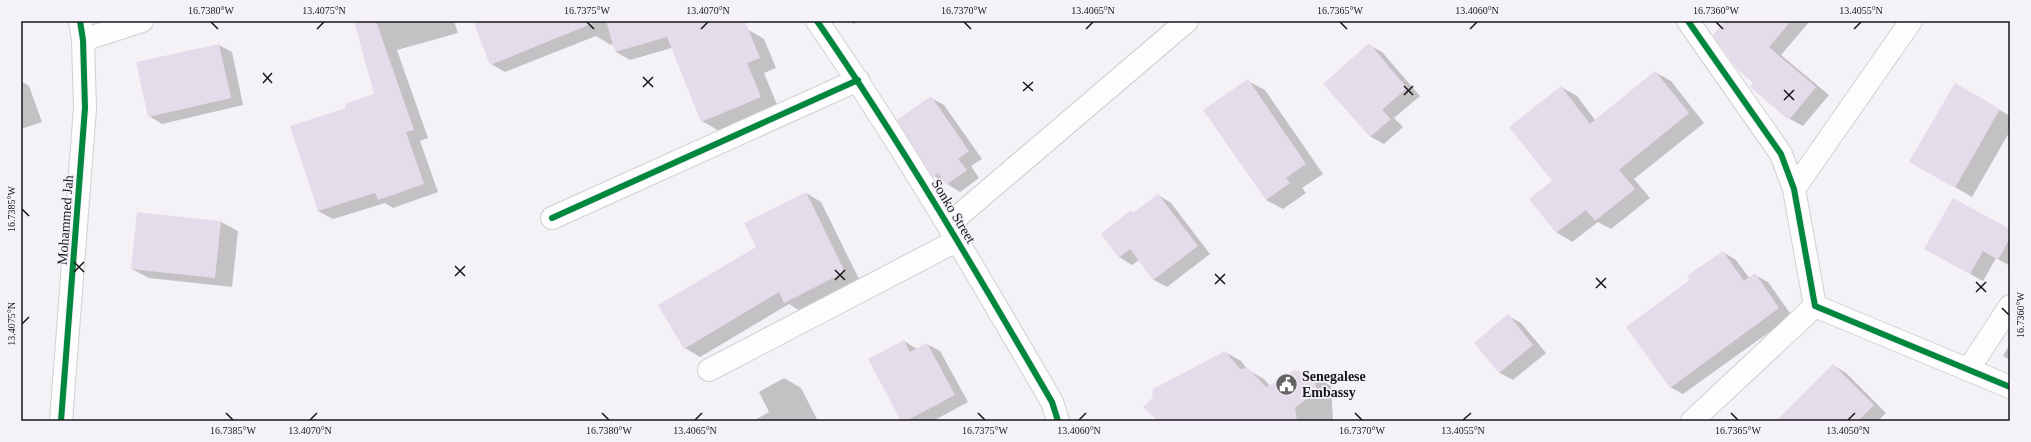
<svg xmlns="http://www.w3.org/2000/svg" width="2031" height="442" viewBox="0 0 2031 442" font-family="Georgia,serif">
<rect width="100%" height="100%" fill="#f5f2f7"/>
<path fill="#0003" d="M 355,21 L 454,21 L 458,33 L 397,50 L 428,138 L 420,141 L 438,192 L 393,208 L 385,203 L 333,219 L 318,211 L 347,109 L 375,95 Z
M 474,21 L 690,21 L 696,41 L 630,60 L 616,52 L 613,44 L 611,45 L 596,36 L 505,72 L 491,64 Z
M 849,21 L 857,21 L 854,24 Z
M 1726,21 L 1810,21 L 1781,55 L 1829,95 L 1803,126 L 1790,119 L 1755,83 Z
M 747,29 L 764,39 L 776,68 L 764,73 L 778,107 L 719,131 L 702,121 Z
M 219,45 L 232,52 L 243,105 L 162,124 L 149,116 Z
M 1369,45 L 1382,52 L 1420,96 L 1394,118 L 1403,127 L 1384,144 L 1371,137 L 1325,84 Z
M 1655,72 L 1671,81 L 1704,123 L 1634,179 L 1650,198 L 1611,229 L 1598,222 L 1572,242 L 1556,232 L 1553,181 L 1561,87 L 1577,96 L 1595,120 Z
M 21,81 L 29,86 L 42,122 L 21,129 Z
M 1248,81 L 1265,90 L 1323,174 L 1302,188 L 1306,193 L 1283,209 L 1266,200 Z
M 1955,84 L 2010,116 L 2010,131 L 1972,197 L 1910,161 Z
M 931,98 L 944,105 L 982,159 L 971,166 L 979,178 L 960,192 L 934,176 Z
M 806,193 L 821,202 L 860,281 L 800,311 L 789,304 L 700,357 L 685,348 L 757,247 Z
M 1158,195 L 1171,203 L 1210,254 L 1167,287 L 1154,280 L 1139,260 L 1132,265 L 1119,257 L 1131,212 L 1134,213 Z
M 138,214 L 221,222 L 238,231 L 232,287 L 149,278 L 132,269 Z
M 2010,230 L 2010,266 L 1996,258 L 1983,281 L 1938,256 Z
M 1723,252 L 1736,260 L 1750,279 L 1755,275 L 1768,282 L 1792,316 L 1683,394 L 1670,387 L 1691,281 Z
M 1508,316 L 1521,323 L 1546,353 L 1513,380 L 1500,373 L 1476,343 Z
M 904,341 L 917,349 L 927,344 L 940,351 L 968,402 L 933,421 L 902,421 Z
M 2010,344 L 2010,360 L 2003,356 Z
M 1225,352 L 1241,361 L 1248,370 L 1264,379 L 1270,386 L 1315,376 L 1331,386 L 1333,421 L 1160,421 Z
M 1833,365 L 1846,373 L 1886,413 L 1878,421 L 1778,421 Z
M 784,378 L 801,388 L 818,421 L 753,421 L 769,412 L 759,392 Z"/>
<path fill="#e4dcea" d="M 354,21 L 376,21 L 414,130 L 406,132 L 424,184 L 378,200 L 375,193 L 318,211 L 290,126 L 346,108 L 345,104 L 374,94 Z
M 473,21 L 596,21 L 596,22 L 490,65 Z
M 606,21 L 745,21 L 760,58 L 747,63 L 761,97 L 701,122 L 667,37 L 615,52 Z
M 1724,21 L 1791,21 L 1769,47 L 1816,87 L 1789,120 L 1750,87 L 1753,83 L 1738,70 L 1713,35 Z
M 1369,43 L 1407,88 L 1382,110 L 1391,119 L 1370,137 L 1323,84 Z
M 219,44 L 231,98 L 148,117 L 136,62 Z
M 1655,71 L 1689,113 L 1619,170 L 1635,189 L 1595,221 L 1586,210 L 1556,233 L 1529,199 L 1552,181 L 1509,127 L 1561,86 L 1590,124 Z
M 1248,79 L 1306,164 L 1286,178 L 1290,183 L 1266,200 L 1203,110 Z
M 1955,83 L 2000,109 L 1955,188 L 1909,162 Z
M 931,96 L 969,151 L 958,159 L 967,170 L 946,185 L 938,173 L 933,177 L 897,120 Z
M 806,192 L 845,272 L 784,303 L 779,292 L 684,349 L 658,305 L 756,247 L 744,223 Z
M 1158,194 L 1198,246 L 1153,280 L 1130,249 L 1119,258 L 1101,234 L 1131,210 L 1133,213 Z
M 1953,198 L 2010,229 L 2010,238 L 1998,260 L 1983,251 L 1970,274 L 1924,249 Z
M 137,212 L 221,221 L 215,278 L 131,269 Z
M 1723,251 L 1744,281 L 1755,273 L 1779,308 L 1670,388 L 1626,327 L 1690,280 L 1687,276 Z
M 1508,314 L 1533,345 L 1499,373 L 1474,343 Z
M 904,340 L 910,352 L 927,343 L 955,395 L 906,421 L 901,421 L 868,359 Z
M 1225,351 L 1240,369 L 1248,368 L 1266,387 L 1295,370 L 1315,376 L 1316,392 L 1295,408 L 1297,421 L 1158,421 L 1143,407 L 1152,398 L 1153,389 Z
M 1833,364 L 1874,405 L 1858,421 L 1776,421 Z"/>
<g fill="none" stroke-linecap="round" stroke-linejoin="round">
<defs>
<path id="minor" d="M 817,21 C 902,144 977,273 1052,402 L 1058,421
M 1688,21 L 1781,154 L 1794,189 L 1815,306 L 2010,387
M 83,40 L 142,21
M 1794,189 L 1911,21
M 552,218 L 858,80
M 949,224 L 1187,21
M 709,370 L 958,240
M 1968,370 L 2010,306
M 1692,421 L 1815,306"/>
<path id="tertiary" d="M 61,421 L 85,108 L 83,40 L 80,21"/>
</defs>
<use href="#minor" stroke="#d1cfd2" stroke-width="24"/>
<use href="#tertiary" stroke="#d1cfd2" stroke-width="24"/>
<use href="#minor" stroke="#fefdfe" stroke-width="22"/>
<use href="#tertiary" stroke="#fefdfe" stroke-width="22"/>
<defs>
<path id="cycleway" d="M 817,21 C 902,144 977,273 1052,402 L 1058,421
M 1688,21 L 1781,154 L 1794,189 L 1815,306 L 2010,387
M 552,218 L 858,80
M 61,421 L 85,108 L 83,40 L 80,21"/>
</defs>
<use href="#cycleway" stroke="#f5f1f8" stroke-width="8"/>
<use href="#cycleway" stroke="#00873e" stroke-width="6"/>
</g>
<path fill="none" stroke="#171618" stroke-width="1.5" d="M 211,22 L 218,29M 587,22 L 594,29M 964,22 L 971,29M 1340,22 L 1347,29M 1716,22 L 1723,29M 317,29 L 324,22M 701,29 L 708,22M 1086,29 L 1093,22M 1470,29 L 1477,22M 1854,29 L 1861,22M 263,73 L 272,83M 643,77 L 653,87M 1023,82 L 1033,91M 263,83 L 272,73M 1404,86 L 1413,95M 643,87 L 653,77M 1784,90 L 1794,100M 1023,91 L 1033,82M 1404,95 L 1413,86M 1784,100 L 1794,90M 22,209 L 29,216M 74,262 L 84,272M 455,266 L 465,276M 835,270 L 845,280M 74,272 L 84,262M 1215,274 L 1225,284M 455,276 L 465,266M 1596,278 L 1606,288M 835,280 L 845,270M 1976,282 L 1986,292M 1215,284 L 1225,274M 1596,288 L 1606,278M 1976,292 L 1986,282M 2002,308 L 2009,315M 22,324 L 29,317M 226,413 L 233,420M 602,413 L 609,420M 978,413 L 985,420M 1355,413 L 1362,420M 1731,413 L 1738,420M 310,420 L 317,413M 695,420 L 702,413M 1079,420 L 1086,413M 1463,420 L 1471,413M 1848,420 L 1855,413"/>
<defs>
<symbol id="civic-disc" viewBox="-11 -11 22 22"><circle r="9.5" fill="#656366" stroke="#f5f1f8"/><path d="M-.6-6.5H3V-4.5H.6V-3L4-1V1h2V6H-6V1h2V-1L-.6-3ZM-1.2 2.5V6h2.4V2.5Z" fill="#fff"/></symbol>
</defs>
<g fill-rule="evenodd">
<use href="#civic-disc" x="1274" y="372" width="25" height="25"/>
</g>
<g text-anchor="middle" stroke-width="3.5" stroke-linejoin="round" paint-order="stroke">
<g font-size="14" fill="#171618" stroke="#f5f1f8">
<text transform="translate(954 211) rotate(59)" y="5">Sonko Street</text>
<text transform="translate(65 220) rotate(-86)" y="5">Mohammed Jah</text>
</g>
<g font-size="14" font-weight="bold" fill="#171618" stroke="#f5f1f8" text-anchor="start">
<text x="1302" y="381">Senegalese<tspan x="1302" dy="16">Embassy</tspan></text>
</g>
</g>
<rect width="2031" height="442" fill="none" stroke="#f5f1f8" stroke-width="44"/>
<rect x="22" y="22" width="1987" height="398" fill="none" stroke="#171618" stroke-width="1.5"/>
<g font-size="10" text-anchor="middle" fill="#171618">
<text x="211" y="14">16.7380°W</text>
<text x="324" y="14">13.4075°N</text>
<text x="587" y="14">16.7375°W</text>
<text x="708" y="14">13.4070°N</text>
<text x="964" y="14">16.7370°W</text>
<text x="1093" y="14">13.4065°N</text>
<text x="1340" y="14">16.7365°W</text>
<text x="1477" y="14">13.4060°N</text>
<text x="1716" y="14">16.7360°W</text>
<text x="1861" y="14">13.4055°N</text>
<text transform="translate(11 209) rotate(-90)" y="4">16.7385°W</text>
<text transform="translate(2020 315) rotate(-90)" y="4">16.7360°W</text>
<text transform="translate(11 324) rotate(-90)" y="4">13.4075°N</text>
<text x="233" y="434">16.7385°W</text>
<text x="310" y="434">13.4070°N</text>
<text x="609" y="434">16.7380°W</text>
<text x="695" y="434">13.4065°N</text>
<text x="985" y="434">16.7375°W</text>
<text x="1079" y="434">13.4060°N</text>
<text x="1362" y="434">16.7370°W</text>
<text x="1463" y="434">13.4055°N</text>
<text x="1738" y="434">16.7365°W</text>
<text x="1848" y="434">13.4050°N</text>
</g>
</svg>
